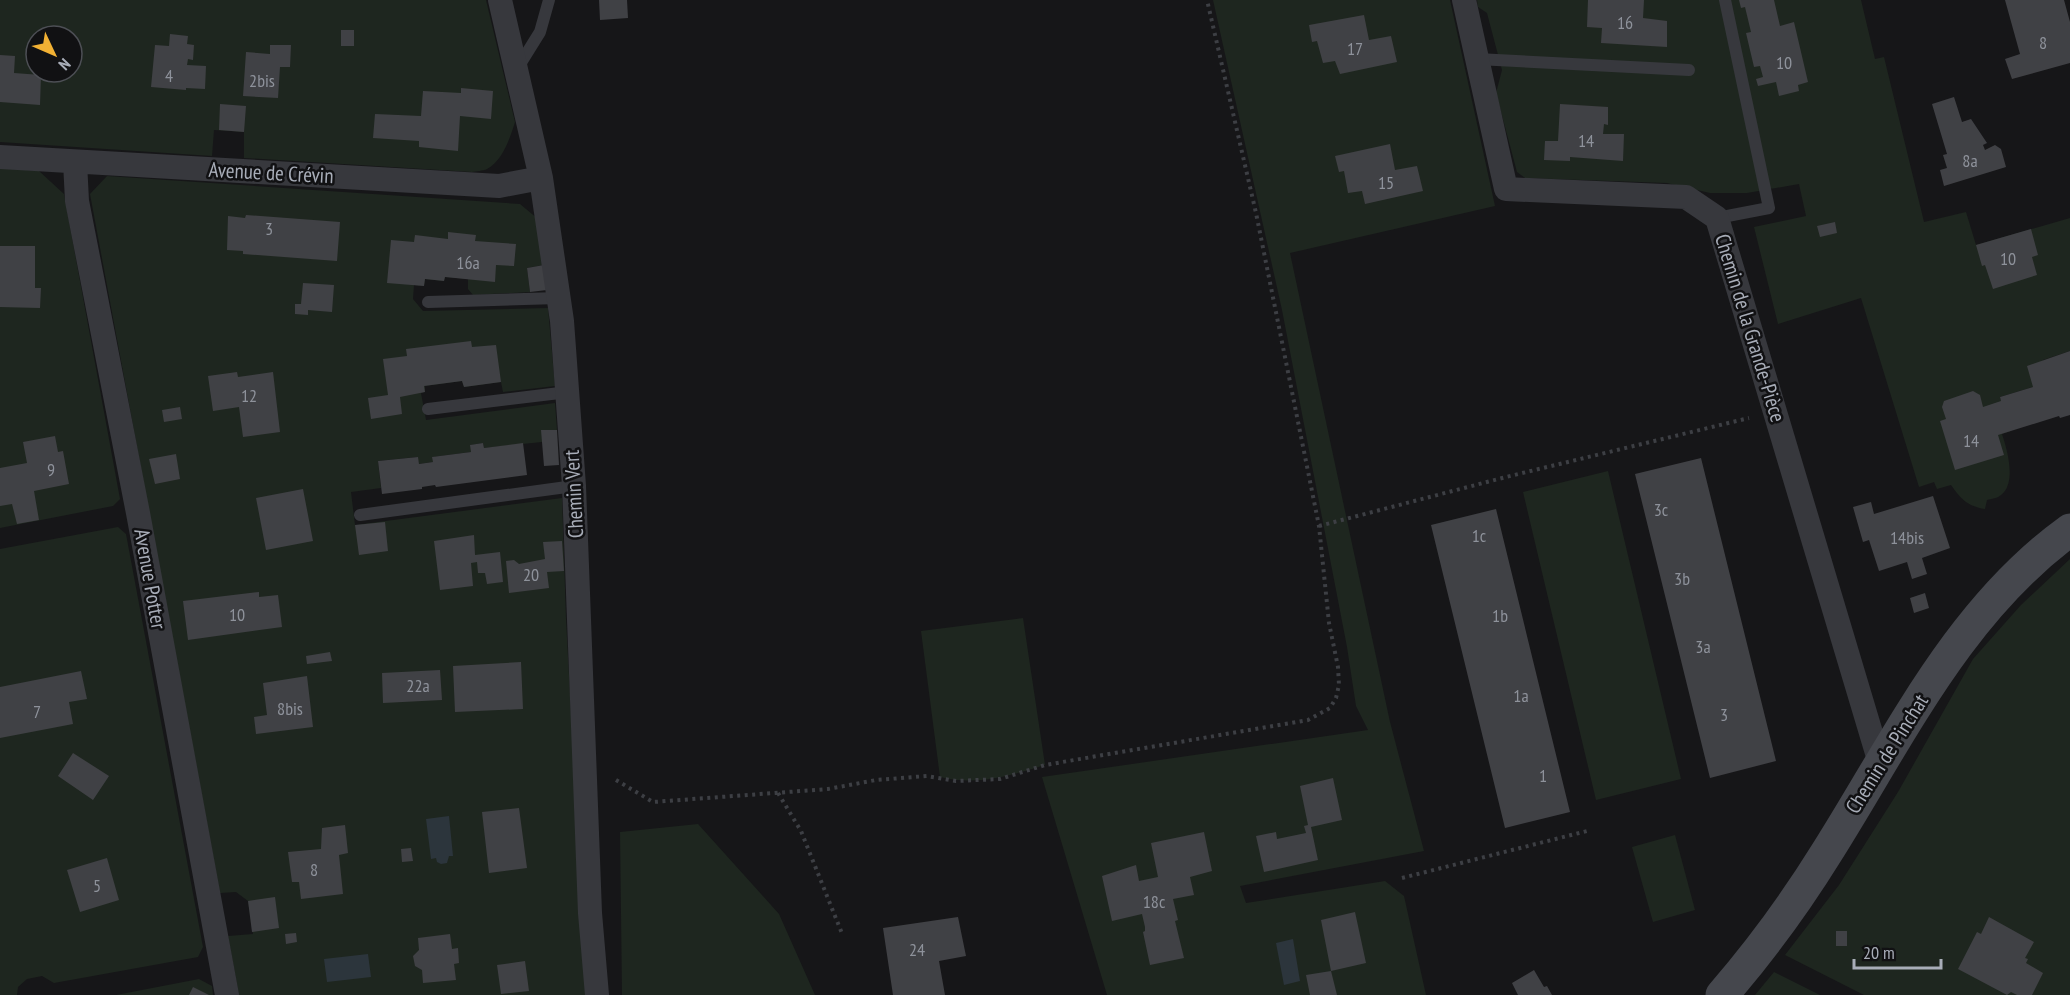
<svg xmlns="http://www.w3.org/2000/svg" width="2070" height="995" viewBox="0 0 2070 995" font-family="'PT Sans Narrow',sans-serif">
<rect width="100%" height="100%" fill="#161618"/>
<path fill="#1e261f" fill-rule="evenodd" d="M 0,0 L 486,0 L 515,122 C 510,138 503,160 487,169 C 483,171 476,171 472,172 L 244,158 L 244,132 L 214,130 L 212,156 L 0,142 ZM 36,36 L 72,36 L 72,72 L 36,72 Z
M 1213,0 L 1450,0 L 1495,206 L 1290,253 L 1390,722 L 1424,851 L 1240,886 L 1246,903 L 1385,881 L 1404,896 L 1426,995 L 1107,995 L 1042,777 L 1368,730 L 1356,706 L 1347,647 L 1282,310 Z
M 1477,0 L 1861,0 L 1875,59 L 1884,57 L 1924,222 L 1966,212 L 1976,245 L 2070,218 L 2070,351 L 2043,360 L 2033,387 L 2000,397 L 2011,431 L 2002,434 C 2007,449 2017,483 2001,495 C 1998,498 1991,499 1987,500 L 1985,509 C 1967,506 1961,499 1951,485 L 1937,489 L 1934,482 L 1919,487 L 1861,298 L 1778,324 L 1754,227 L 1806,216 L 1799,184 L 1747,193 L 1710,193 L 1667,183 L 1525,178 L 1517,172 L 1496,93 L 1502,70 L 1487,13 L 1478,7 Z
M 0,168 L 39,171 L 64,194 L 120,499 L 113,506 L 0,528 Z
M 107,176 L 520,204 L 538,219 L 544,265 L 527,268 L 530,292 L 473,295 L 468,289 L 468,279 L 445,277 L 444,281 L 425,279 L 424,286 L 414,285 L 413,299 L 423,311 L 548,308 L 555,386 L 503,392 L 501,382 L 464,387 L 462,381 L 425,386 L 425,392 L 421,393 L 426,420 L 555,403 L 557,430 L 542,430 L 542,442 L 484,448 L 483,443 L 471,445 L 471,452 L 433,457 L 433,462 L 419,464 L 417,457 L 378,461 L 381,488 L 351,492 L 355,525 L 562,498 L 566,619 L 586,995 L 239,995 L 228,936 L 253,934 L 248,901 L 236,892 L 220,893 L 90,194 Z
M 1608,471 L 1681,779 L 1596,800 L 1523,492 Z
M 118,527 L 126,534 L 203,947 L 198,957 L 54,983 L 42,976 L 27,979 L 18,987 L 17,995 L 0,995 L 0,549 Z
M 2070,559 L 2070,995 L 1864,995 L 1785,955 L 1839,885 L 1898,792 L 1973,659 L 2021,605 Z
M 1023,618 L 1045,765 C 1010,776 977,786 940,777 L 921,631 Z
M 698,824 L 779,914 L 815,995 L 622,995 L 620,832 Z
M 1675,835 L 1695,910 L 1653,922 L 1632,847 Z
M 1774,972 L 1820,995 L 1755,995 Z
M 199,979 L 212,986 L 213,995 L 116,995 Z"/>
<path fill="#2c353c" d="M 449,816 L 453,856 L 449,856 L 447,863 L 441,864 L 437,862 L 436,858 L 431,859 L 426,819 Z
M 1293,939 L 1300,981 L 1284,985 L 1276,943 Z
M 368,954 L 371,977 L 327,982 L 324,959 Z"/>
<path fill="#404145" d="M 599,0 L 627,0 L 628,18 L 600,20 Z
M 1588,0 L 1644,0 L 1643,18 L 1667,21 L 1667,47 L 1601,43 L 1602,28 L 1587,27 Z
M 1739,0 L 1774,0 L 1780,26 L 1794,22 L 1808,82 L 1798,85 L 1799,91 L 1779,96 L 1776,82 L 1758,86 L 1756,79 L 1763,77 L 1760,66 L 1754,67 L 1746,33 L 1751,32 L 1745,7 L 1741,8 Z
M 2005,0 L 2064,0 L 2070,22 L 2070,63 L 2012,79 L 2005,59 L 2020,54 Z
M 1364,15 L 1369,40 L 1391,36 L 1397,62 L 1340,74 L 1335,61 L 1323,63 L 1317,41 L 1312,42 L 1309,25 Z
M 341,30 L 354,30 L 354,46 L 341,46 Z
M 170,34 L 188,36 L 187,44 L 194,45 L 193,60 L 188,59 L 187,65 L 206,66 L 205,89 L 186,88 L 186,90 L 151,87 L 155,45 L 169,46 Z
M 270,45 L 291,45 L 290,67 L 280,67 L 278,98 L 243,96 L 246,52 L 270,54 Z
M 0,55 L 15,56 L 14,73 L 41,75 L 40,105 L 0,102 Z
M 461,88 L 493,91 L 491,119 L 460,116 L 458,151 L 419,147 L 419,141 L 373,138 L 375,114 L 421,116 L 423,91 L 461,93 Z
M 1954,97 L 1962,122 L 1971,119 L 1987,143 L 1983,145 L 1985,150 L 1995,145 L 2001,149 L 2006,167 L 1944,186 L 1940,170 L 1947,168 L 1943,155 L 1947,154 L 1932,104 Z
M 220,104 L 246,106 L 244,132 L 219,130 Z
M 1560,104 L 1608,107 L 1608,125 L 1604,124 L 1603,134 L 1624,134 L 1623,161 L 1570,157 L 1570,161 L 1544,160 L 1545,141 L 1558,141 Z
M 1390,144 L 1395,170 L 1417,166 L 1423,191 L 1365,204 L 1362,191 L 1348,193 L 1344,171 L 1339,172 L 1335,156 Z
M 246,215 L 340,222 L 337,261 L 243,254 L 243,251 L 227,250 L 228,216 L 245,218 Z
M 1835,222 L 1837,233 L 1820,237 L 1817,226 Z
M 2031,229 L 2038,255 L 2032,257 L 2037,275 L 1993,289 L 1985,265 L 1982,266 L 1976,245 Z
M 448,232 L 476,235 L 475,241 L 516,244 L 514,266 L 496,265 L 495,282 L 445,277 L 444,281 L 425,279 L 424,286 L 387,283 L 391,240 L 414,242 L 415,235 L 448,239 Z
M 0,246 L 35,246 L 35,288 L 41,288 L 40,308 L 0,307 Z
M 544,265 L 547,290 L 530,292 L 527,268 Z
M 303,283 L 334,285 L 332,312 L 308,310 L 308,315 L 295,314 L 295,304 L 301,304 Z
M 471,341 L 472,347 L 496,345 L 501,382 L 464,387 L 462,381 L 424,386 L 425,392 L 400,397 L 402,414 L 371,419 L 368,398 L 388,395 L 383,359 L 407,356 L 406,349 Z
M 2070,351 L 2070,415 L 2060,418 L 2059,416 L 1998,435 L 2004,455 L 1955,470 L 1940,421 L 1946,419 L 1942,407 L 1944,401 L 1973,391 L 1980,395 L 1983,407 L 2001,401 L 2000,397 L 2033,387 L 2027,366 Z
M 237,372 L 238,377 L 273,372 L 280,432 L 243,437 L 239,407 L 213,411 L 208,376 Z
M 180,407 L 182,419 L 164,422 L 162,410 Z
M 541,430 L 557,430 L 559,465 L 544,466 Z
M 55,436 L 58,452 L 63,451 L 69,484 L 34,491 L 39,520 L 17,524 L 12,504 L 0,506 L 0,468 L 27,463 L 23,442 Z
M 483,443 L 484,448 L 523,443 L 527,475 L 436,487 L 435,485 L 422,487 L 422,489 L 382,494 L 378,461 L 418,457 L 419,464 L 433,462 L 432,457 L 471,452 L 470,445 Z
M 176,454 L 180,479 L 155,484 L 149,459 Z
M 1701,458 L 1776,761 L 1710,778 L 1635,474 Z
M 303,489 L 313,541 L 266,550 L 256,498 Z
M 1933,496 L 1950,548 L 1922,558 L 1927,574 L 1912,579 L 1907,562 L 1879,571 L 1869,540 L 1863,542 L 1853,507 L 1871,502 L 1874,514 Z
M 1496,509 L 1570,812 L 1505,828 L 1431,525 Z
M 385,522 L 388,551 L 359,555 L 355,525 Z
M 474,535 L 475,555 L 500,552 L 503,582 L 487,584 L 485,573 L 478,573 L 477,562 L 471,563 L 473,586 L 440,590 L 434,541 Z
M 562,541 L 564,571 L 547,572 L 549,588 L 509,593 L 506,561 L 514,560 L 519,564 L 545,559 L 543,542 Z
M 259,592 L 259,597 L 278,595 L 282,627 L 188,640 L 183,601 Z
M 1925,593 L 1929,608 L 1914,613 L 1910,598 Z
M 330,652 L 332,661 L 307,664 L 306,656 Z
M 521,662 L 523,709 L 455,712 L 453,666 Z
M 440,670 L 442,700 L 383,703 L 382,673 Z
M 81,671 L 87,699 L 69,702 L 73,724 L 0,738 L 0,687 Z
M 307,676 L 313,727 L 256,734 L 254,717 L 267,715 L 263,683 Z
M 73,753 L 109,776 L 93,800 L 58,776 Z
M 1333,778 L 1342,820 L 1311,827 L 1318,860 L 1264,872 L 1256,836 L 1276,832 L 1277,839 L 1306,833 L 1304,826 L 1308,825 L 1300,786 Z
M 519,808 L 527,868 L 489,873 L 482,812 Z
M 345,825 L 348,853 L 339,855 L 343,894 L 301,899 L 299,882 L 292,882 L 288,852 L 321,849 L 322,828 Z
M 1204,832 L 1212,871 L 1190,877 L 1194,895 L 1173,899 L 1178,920 L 1175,921 L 1184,958 L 1150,965 L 1143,932 L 1145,931 L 1145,927 L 1142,914 L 1112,921 L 1102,876 L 1136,865 L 1139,881 L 1158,877 L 1151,843 Z
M 411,848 L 413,861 L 402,862 L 401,849 Z
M 107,858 L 119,900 L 80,912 L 67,870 Z
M 275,897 L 279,928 L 252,932 L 248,901 Z
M 1355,912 L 1366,963 L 1331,971 L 1321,920 Z
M 958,917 L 966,956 L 939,961 L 945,995 L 893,995 L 883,928 Z
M 1989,917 L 2034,942 L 2025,958 L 2028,959 L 2026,963 L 2043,973 L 2032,995 L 2017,995 L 2011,992 L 2007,995 L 1958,969 L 1977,932 L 1981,934 Z
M 1836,931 L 1847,931 L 1847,946 L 1836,946 Z
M 296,933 L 297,942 L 286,944 L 285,934 Z
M 450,934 L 452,949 L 458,948 L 459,963 L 454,964 L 456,980 L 423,983 L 422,970 L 415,966 L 413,956 L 419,950 L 418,938 Z
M 525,961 L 529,991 L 501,994 L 497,965 Z
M 1534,970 L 1544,987 L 1547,986 L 1552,995 L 1518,995 L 1512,983 Z
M 1331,971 L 1337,995 L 1310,995 L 1306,975 Z
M 193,987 L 209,995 L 189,995 Z"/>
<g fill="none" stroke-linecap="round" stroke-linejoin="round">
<path stroke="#3d3f44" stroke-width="4" stroke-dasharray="3 4.5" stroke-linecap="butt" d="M 1319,526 L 1506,477 L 1749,418
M 616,780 L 653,802 L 828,789 L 876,780 L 927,776 L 956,781 L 1000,779 L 1045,765 L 1308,720 L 1330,708 L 1336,698 L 1339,685 L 1338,667 L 1329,623 L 1319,526 L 1256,213 L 1207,0
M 778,793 L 801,831 L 843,936
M 1402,878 L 1587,831"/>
<path stroke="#37383d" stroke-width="12" d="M 1477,59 L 1689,70
M 517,69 L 540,32 L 549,0
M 1717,218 L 1769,208 L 1725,0
M 428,302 L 558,298
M 428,409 L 568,392
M 360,515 L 574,486"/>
<path stroke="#37383d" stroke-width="24" d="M 500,0 L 541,178 L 562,321 L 574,486 L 590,913 L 597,995
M 1464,0 L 1506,189 L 1686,197 L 1717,218 L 1880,763
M 0,157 L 499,186 L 541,178
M 75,162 L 77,201 L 138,513 L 227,995"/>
<path stroke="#45474d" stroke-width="33" d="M 1722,995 C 1761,950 1796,902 1827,852 C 1899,738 1958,611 2070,530"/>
</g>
<g text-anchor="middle" stroke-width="5" stroke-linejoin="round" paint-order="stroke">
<g font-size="18" fill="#8e929b">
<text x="1625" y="29">16</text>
<text x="2043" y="49">8</text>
<text x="1355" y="55">17</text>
<text x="1784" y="69">10</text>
<text x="169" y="82">4</text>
<text x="262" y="87">2bis</text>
<text x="1586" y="147">14</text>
<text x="1970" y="167">8a</text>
<text x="1386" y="189">15</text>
<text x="269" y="235">3</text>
<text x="2008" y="265">10</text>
<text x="468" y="269">16a</text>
<text x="249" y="402">12</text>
<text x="1971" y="447">14</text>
<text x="51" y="476">9</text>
<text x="1661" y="516">3c</text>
<text x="1479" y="542">1c</text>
<text x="1907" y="544">14bis</text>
<text x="531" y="581">20</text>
<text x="1682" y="585">3b</text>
<text x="237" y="621">10</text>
<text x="1500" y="622">1b</text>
<text x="1703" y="653">3a</text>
<text x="418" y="692">22a</text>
<text x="1521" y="702">1a</text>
<text x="290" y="715">8bis</text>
<text x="37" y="718">7</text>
<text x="1724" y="721">3</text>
<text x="1543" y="782">1</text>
<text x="314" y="876">8</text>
<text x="97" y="892">5</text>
<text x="1154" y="908">18c</text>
<text x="917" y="956">24</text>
</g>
<g font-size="21" fill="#a8adb8" stroke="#111113">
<text transform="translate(271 173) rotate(3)" y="7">Avenue de Crévin</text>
<text transform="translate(1750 328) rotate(73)" y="7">Chemin de la Grande-Pièce</text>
<text transform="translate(574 494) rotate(-93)" y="7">Chemin Vert</text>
<text transform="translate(150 579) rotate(80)" y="7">Avenue Potter</text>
<text transform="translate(1887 754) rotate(-58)" y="7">Chemin de Pinchat</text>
</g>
</g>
<g transform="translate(54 54) rotate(134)"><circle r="28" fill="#111113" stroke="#4d4f55" stroke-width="1.5"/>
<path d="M0-4.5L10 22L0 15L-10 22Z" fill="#f2b134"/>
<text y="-9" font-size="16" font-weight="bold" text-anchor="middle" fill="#a8adb8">N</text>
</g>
<path d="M1854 959v9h87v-9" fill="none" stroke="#a8adb8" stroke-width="3"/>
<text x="1863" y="959" font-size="18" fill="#a8adb8" stroke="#111113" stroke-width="4.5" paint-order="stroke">20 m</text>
</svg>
